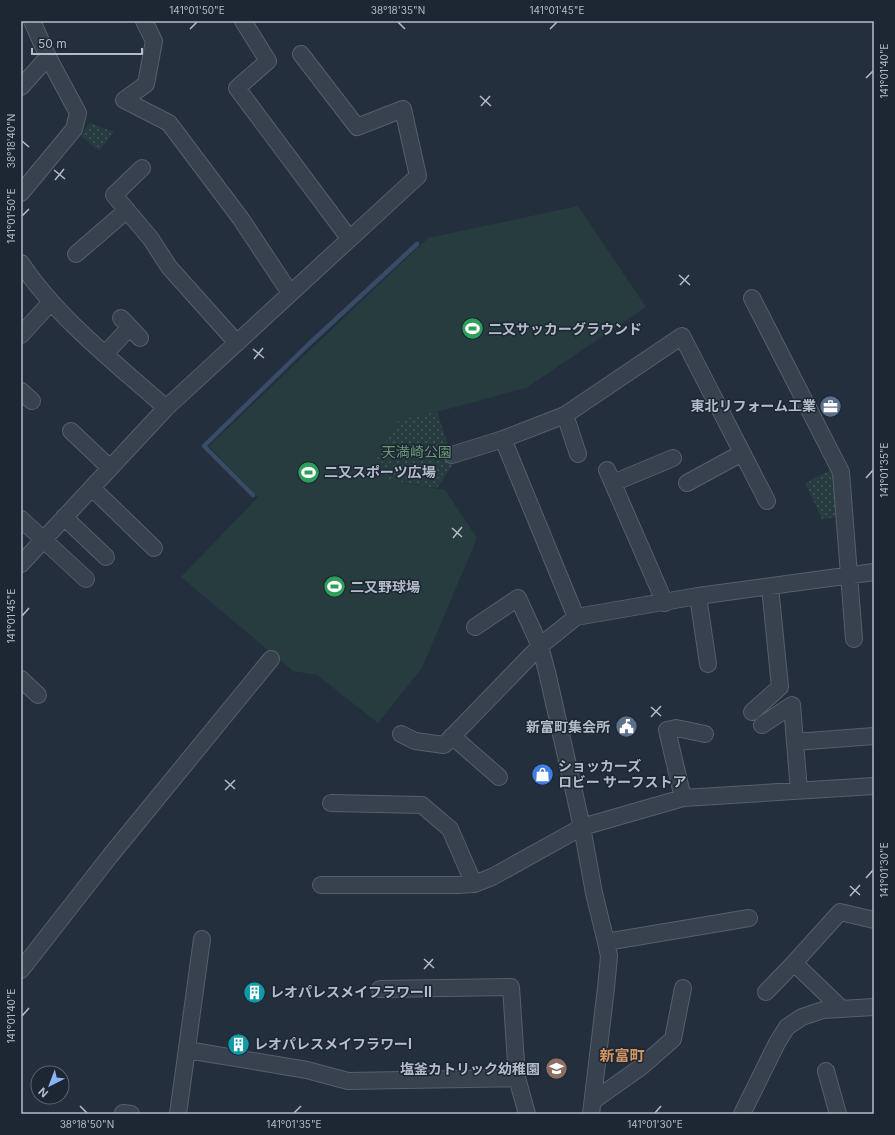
<svg xmlns="http://www.w3.org/2000/svg" width="895" height="1135" viewBox="0 0 895 1135" font-family="Inter,'Noto Sans JP',sans-serif">
<defs>
<pattern id="park-dots" width="8" height="8" patternUnits="userSpaceOnUse"><rect width="8" height="8" fill="#263c3f"/><path d="M2 2h.1M6 6h.1" fill="none" stroke="#435659" stroke-width="1.8" stroke-linecap="round"/></pattern>
</defs>
<rect width="100%" height="100%" fill="#242f3e"/>
<path fill="#263c3f" d="M 578,206 L 646,307 L 526,388 L 437,412 L 399,420 L 387,480 L 445,490 L 477,538 L 422,668 L 378,723 L 317,675 L 293,671 L 181,577 L 258,497 L 209,446 L 428,238 Z"/>
<path fill="url(#park-dots)" d="M 90,123 L 114,132 L 99,151 L 81,136 Z
M 437,412 L 454,463 L 437,488 L 387,480 L 374,464 L 399,420 Z
M 833,469 L 838,517 L 822,519 L 805,483 Z"/>
<g fill="none" stroke-linecap="round" stroke-linejoin="round">
<path stroke="#394c67" stroke-width="4.5" d="M 253,495 L 204,446 L 309,344 L 417,244"/>
<defs>
<path id="minor" d="M 144,21 L 154,41 L 146,84 L 124,100 L 169,123 L 241,219 L 290,293
M 243,21 L 268,61 L 237,88 L 349,238
M 21,87 L 48,57
M 142,168 L 114,195 L 151,239 L 169,267 L 237,343
M 21,193 L 74,129 L 78,113 L 48,57 L 32,21
M 76,254 L 127,210
M 21,263 C 57,318 117,364 166,408
M 752,298 L 841,472 L 854,639
M 121,318 L 140,338
M 21,335 L 51,302
M 105,354 L 130,327
M 21,391 L 32,401
M 565,415 L 578,454
M 71,431 L 110,468
M 503,439 L 576,617
M 452,455 L 503,439 L 565,415 L 682,336 L 767,501
M 607,470 L 665,603
M 613,483 L 673,458
M 687,483 L 742,453
M 92,488 L 154,548
M 64,517 L 106,557
M 21,519 L 86,579
M 21,564 L 166,408 L 418,176 L 403,109 L 357,127 L 301,54
M 698,596 L 708,664
M 475,627 L 518,598 L 540,646 L 547,672 L 582,827 L 594,893 L 606,942 L 609,956 L 606,988 L 591,1114
M 21,679 L 38,695
M 752,712 L 780,687 L 770,587
M 762,725 L 792,705 L 799,791
M 401,734 L 415,741 L 444,745 L 540,646 L 576,617 L 698,596 L 874,572
M 452,736 L 499,777
M 795,742 L 874,736
M 683,798 L 667,730 L 676,728 L 705,734
M 331,803 L 422,805 L 450,829 L 474,884
M 321,885 L 458,885 L 474,884 L 492,877 L 582,827 L 683,798 L 874,786
M 606,942 L 749,918
M 21,970 L 110,856 L 271,659
M 380,989 L 511,987 L 517,1078 L 527,1114
M 766,992 L 794,963
M 842,1009 L 794,963 L 840,912 L 874,920
M 187,1050 L 307,1070 L 348,1081 L 517,1078
M 826,1071 L 838,1114
M 593,1101 L 641,1067 L 673,1039 L 683,988
M 123,1113 L 131,1114
M 178,1114 L 202,939
M 742,1114 L 777,1043 L 787,1027 L 802,1017 L 823,1010 L 874,1007"/>
</defs>
<use href="#minor" stroke="#565f6c" stroke-width="18"/>
<use href="#minor" stroke="#38414e" stroke-width="16"/>
</g>
<path fill="none" stroke="#b4bcc9" stroke-width="1.5" d="M 398,22 L 405,29M 190,29 L 197,22M 550,29 L 557,22M 866,78 L 873,71M 480,96 L 491,106M 481,106 L 490,96M 22,141 L 29,147M 54,170 L 65,179M 55,180 L 64,169M 22,216 L 29,209M 679,275 L 690,285M 680,285 L 689,275M 253,349 L 264,358M 254,359 L 263,348M 866,478 L 873,470M 452,528 L 462,537M 453,538 L 462,527M 22,616 L 29,608M 651,707 L 661,716M 651,717 L 661,706M 225,780 L 235,789M 225,790 L 235,780M 866,878 L 873,870M 850,886 L 860,895M 850,896 L 860,885M 424,959 L 434,968M 424,969 L 433,959M 22,1016 L 29,1008M 80,1106 L 87,1113M 294,1113 L 301,1106M 655,1113 L 661,1106"/>
<defs>
<symbol id="stadium-disc" viewBox="-11 -11 22 22"><circle r="9.5" fill="#2e9e5b" stroke="#1d2633"/><path d="M0-5a6.5 5 0 1 0 0 10a6.5 5 0 1 0 0-10ZM-3.5-1.8h7v3.6h-7Z" fill="#fff"/></symbol>
<symbol id="office-disc" viewBox="-11 -11 22 22"><circle r="9.5" fill="#5c6f8a" stroke="#1d2633"/><path d="M-6-3h4V-5.5h4V-3h4V5H-6ZM-1-4.5V-3h2v-1.5ZM-6 0V1H6V0Z" fill="#fff"/></symbol>
<symbol id="civic-disc" viewBox="-11 -11 22 22"><circle r="9.5" fill="#5c6f8a" stroke="#1d2633"/><path d="M-.6-6.5H3V-4.5H.6V-3L4-1V1h2V6H-6V1h2V-1L-.6-3ZM-1.2 2.5V6h2.4V2.5Z" fill="#fff"/></symbol>
<symbol id="shop-disc" viewBox="-11 -11 22 22"><circle r="9.5" fill="#3f7fe0" stroke="#1d2633"/><path d="M-5-2.5h2.3a2.7 3.5 0 0 1 5.4 0H5L5.5 6h-11ZM-1.5-2.5h3a1.5 2.3 0 0 0-3 0Z" fill="#fff"/></symbol>
<symbol id="building-disc" viewBox="-11 -11 22 22"><circle r="9.5" fill="#0f9aa8" stroke="#1d2633"/><path d="M-4-6H4V6H1V3H-1V6H-4ZM-2.5-4.3h1.7v1.8h-1.7ZM.8-4.3h1.7v1.8H.8ZM-2.5-1h1.7V.8h-1.7ZM.8-1h1.7V.8H.8Z" fill="#fff"/></symbol>
<symbol id="school-disc" viewBox="-11 -11 22 22"><circle r="9.5" fill="#8d6e63" stroke="#1d2633"/><path d="M0-5L7-2L0 1L-7-2ZM-4 1L0 2.5L4 1V4Q0 6-4 4Z" fill="#fff"/></symbol>
</defs>
<g fill-rule="evenodd">
<use href="#stadium-disc" x="460" y="316" width="25" height="25"/>
<use href="#office-disc" x="818" y="394" width="25" height="25"/>
<use href="#stadium-disc" x="296" y="460" width="25" height="25"/>
<use href="#stadium-disc" x="322" y="574" width="25" height="25"/>
<use href="#civic-disc" x="614" y="714" width="25" height="25"/>
<use href="#shop-disc" x="530" y="762" width="25" height="25"/>
<use href="#building-disc" x="242" y="980" width="25" height="25"/>
<use href="#building-disc" x="226" y="1032" width="25" height="25"/>
<use href="#school-disc" x="544" y="1056" width="25" height="25"/>
</g>
<g text-anchor="middle" stroke-width="3" stroke-linejoin="round" paint-order="stroke">
<g font-size="14" font-weight="bold" fill="#b4bcc9" stroke="#1d2633" text-anchor="start">
<text x="488" y="334">二又サッカーグラウンド</text>
<text x="816" y="411" text-anchor="end">東北リフォーム工業</text>
<text x="324" y="477">二又スポーツ広場</text>
<text x="350" y="592">二又野球場</text>
<text x="610" y="732" text-anchor="end">新富町集会所</text>
<text x="558" y="771">ショッカーズ<tspan x="558" dy="16">ロビー サーフストア</tspan></text>
<text x="270" y="997">レオパレスメイフラワーII</text>
<text x="254" y="1049">レオパレスメイフラワーI</text>
<text x="540" y="1074" text-anchor="end">塩釜カトリック幼稚園</text>
</g>
<g font-size="14" fill="#6b9a76" stroke="#1d2633">
<text x="417" y="457">天満崎公園</text>
</g>
<g font-size="15" font-weight="bold" fill="#d59563" stroke="#1d2633">
<text x="622" y="1061">新富町</text>
</g>
</g>
<rect width="895" height="1135" fill="none" stroke="#1d2633" stroke-width="44"/>
<g transform="translate(50 1085) rotate(222)"><circle r="19" fill="#1d2633" stroke="#59626f"/>
<path d="M0-3L7 15L0 10L-7 15Z" fill="#8ab4f8"/>
<text y="-6" font-size="11" font-weight="bold" text-anchor="middle" fill="#b4bcc9">N</text>
</g>
<path d="M32 48v6h110v-6" fill="none" stroke="#b4bcc9" stroke-width="2"/>
<text x="38" y="48" font-size="12" fill="#b4bcc9" stroke="#1d2633" stroke-width="3" paint-order="stroke">50 m</text>
<rect x="22" y="22" width="851" height="1091" fill="none" stroke="#b4bcc9" stroke-width="1.5"/>
<g font-size="10" text-anchor="middle" fill="#b4bcc9">
<text x="197" y="14">141°01'50"E</text>
<text x="398" y="14">38°18'35"N</text>
<text x="557" y="14">141°01'45"E</text>
<text transform="translate(884 71) rotate(-90)" y="4">141°01'40"E</text>
<text transform="translate(11 141) rotate(-90)" y="4">38°18'40"N</text>
<text transform="translate(11 216) rotate(-90)" y="4">141°01'50"E</text>
<text transform="translate(884 470) rotate(-90)" y="4">141°01'35"E</text>
<text transform="translate(11 616) rotate(-90)" y="4">141°01'45"E</text>
<text transform="translate(884 870) rotate(-90)" y="4">141°01'30"E</text>
<text transform="translate(11 1016) rotate(-90)" y="4">141°01'40"E</text>
<text x="87" y="1128">38°18'50"N</text>
<text x="294" y="1128">141°01'35"E</text>
<text x="655" y="1128">141°01'30"E</text>
</g>
</svg>
